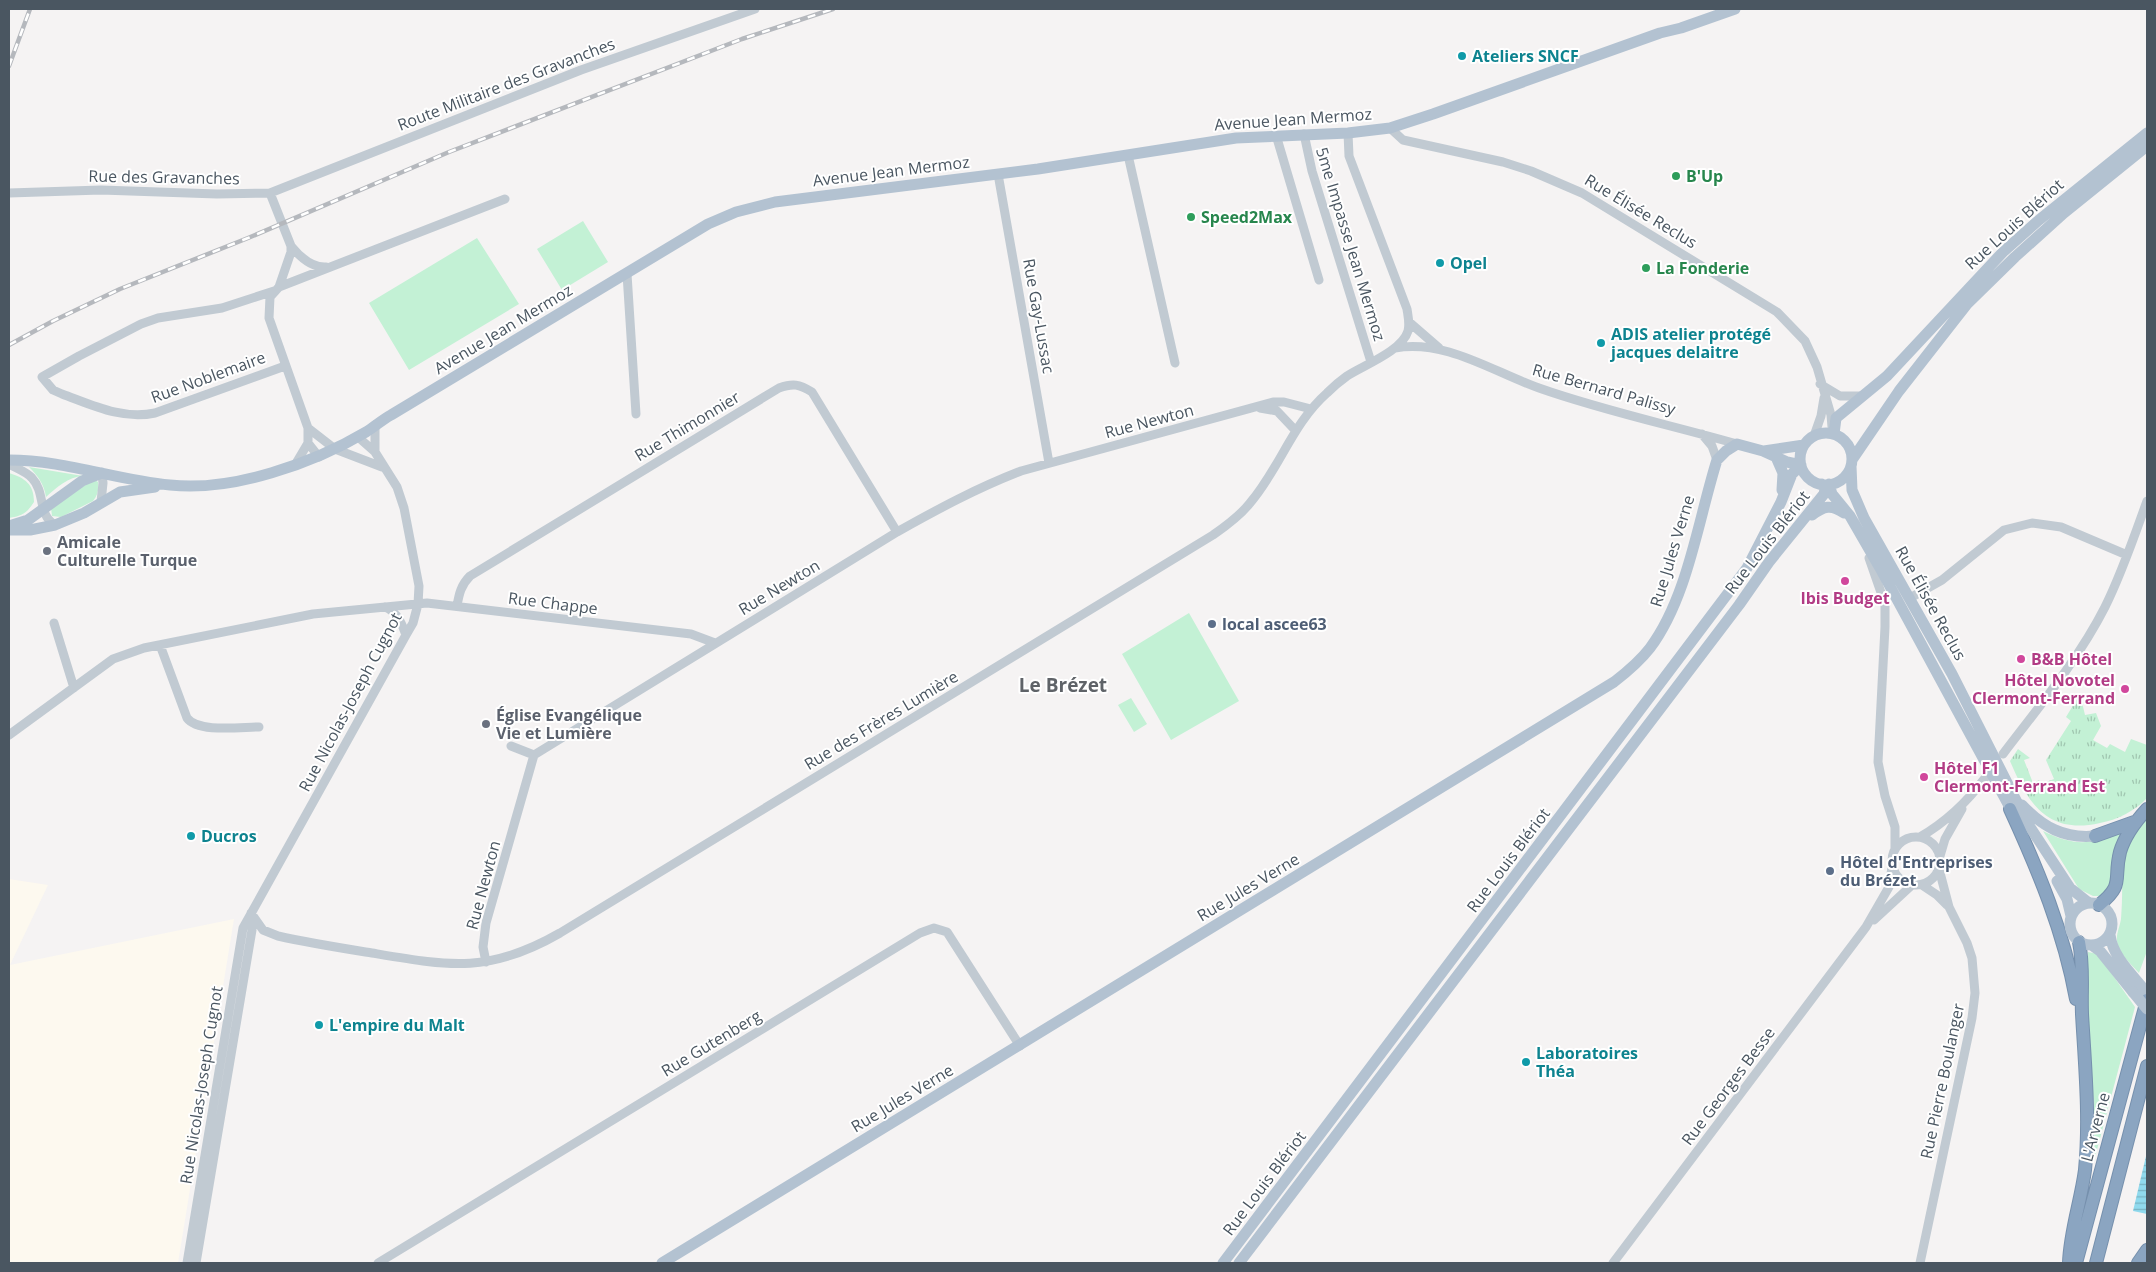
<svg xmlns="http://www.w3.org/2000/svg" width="2156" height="1272" viewBox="0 0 2156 1272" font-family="'Open Sans',sans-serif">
<defs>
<pattern id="park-tufts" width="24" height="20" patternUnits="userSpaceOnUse" patternTransform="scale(1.25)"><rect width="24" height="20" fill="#c3f1d5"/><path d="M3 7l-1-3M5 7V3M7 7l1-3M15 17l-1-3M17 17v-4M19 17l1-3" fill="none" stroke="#a0c6b0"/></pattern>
<pattern id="water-rules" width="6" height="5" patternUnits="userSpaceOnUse" patternTransform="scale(1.25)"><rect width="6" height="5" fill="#90daee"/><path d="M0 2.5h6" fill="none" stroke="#78b4c4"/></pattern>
</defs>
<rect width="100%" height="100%" fill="#f5f3f3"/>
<path fill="#fdf9ef" d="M 9,879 L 48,885 L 10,965 L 234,919 L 178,1263 L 9,1263 Z"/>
<path fill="#c3f1d5" d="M 583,221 L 608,262 L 562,290 L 537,249 Z
M 477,238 L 519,304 L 409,370 L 369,303 Z
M 29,467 L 83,476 C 68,477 57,487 46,497 C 44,484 38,476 29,467 Z
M 9,473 C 25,478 34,484 34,502 C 27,513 22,516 9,518 Z
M 95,480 L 98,482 C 99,489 98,495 93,501 L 61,517 L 52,516 L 51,508 L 65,496 Z
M 1189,613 L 1239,701 L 1171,740 L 1122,654 Z
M 1131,698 L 1147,724 L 1134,732 L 1118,705 Z
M 2147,817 L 2147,951 L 2139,973 C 2131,964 2118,953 2117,941 C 2116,934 2120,926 2121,919 C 2125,875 2115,854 2147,817 Z
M 2043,831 C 2074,846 2089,845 2121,833 L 2108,891 L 2102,896 L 2093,896 L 2079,889 Z
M 2088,952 L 2098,954 L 2135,1007 L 2094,1161 L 2094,1107 L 2086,1007 Z"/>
<path fill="url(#park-tufts)" d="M 2080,694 L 2085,715 L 2096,713 L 2101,726 L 2093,740 L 2107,748 L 2110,744 L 2125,752 L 2131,739 L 2147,745 L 2147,798 C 2135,811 2117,820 2100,823 C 2048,835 2028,804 2010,761 L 2018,749 L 2030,758 L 2024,760 L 2033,783 L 2039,780 L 2041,784 L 2054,779 L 2046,760 L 2071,721 L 2066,717 Z"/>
<path fill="url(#water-rules)" d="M 2147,1152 L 2147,1214 L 2133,1211 Z"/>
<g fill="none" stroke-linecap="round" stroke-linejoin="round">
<defs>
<path id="highway" d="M 2010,809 C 2038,870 2064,932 2076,999
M 2095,836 L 2134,822
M 2099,905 C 2125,884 2113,880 2120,852 C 2125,835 2135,822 2147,809
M 2069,1263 C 2070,1231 2081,1201 2085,1170 C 2090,1118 2085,1066 2082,1014 C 2081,990 2084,966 2079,942
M 2076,1263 L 2147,1000
M 2096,1263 L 2147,1066
M 2138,1263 L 2147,1250"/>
</defs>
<use href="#highway" stroke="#7690ad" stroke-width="14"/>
<path stroke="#c1cad2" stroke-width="9" d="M 1390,128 L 1403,140 L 1503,162 L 1531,171 L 1582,193 L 1777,312 L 1805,341 L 1817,367 L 1831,415 L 1832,427
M 1304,134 L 1312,171 L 1371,362
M 1276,135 L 1319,280
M 1128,155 L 1175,363
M 998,174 L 1049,463
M 9,193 L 101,190 L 217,194 L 270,193 L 291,246 L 291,252 L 279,287 L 270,297 L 269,318 L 308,428 L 308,443 L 319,457
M 270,193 L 581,70 L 755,9
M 291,246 C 300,257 312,268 326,267
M 627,274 L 636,414
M 279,287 L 505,199
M 274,291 L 222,308 L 158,318 L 141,324 L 79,356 L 42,377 L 53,390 L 62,394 C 92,405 122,420 155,413 L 285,366
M 1409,322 L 1439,348
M 1395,348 C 1446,339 1493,372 1539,388 C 1604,411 1671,425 1737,444
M 1820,384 L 1840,396 L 1862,396
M 1260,408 L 1277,411 L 1295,430
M 375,425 L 375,452
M 308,428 L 335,449 L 382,467
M 1702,434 L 1712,446 L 1717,460
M 1814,436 L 1821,416 L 1824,398
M 9,464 C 16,468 27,472 32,478 C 46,493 37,514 55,525
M 295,465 L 308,443
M 101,502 L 103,483 L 102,473
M 1869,558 L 1885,604 L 1885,627 L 1878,762 L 1885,796 L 1895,827 L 1895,848
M 1910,598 L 1942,580 L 2004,530 L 2032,523 L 2061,527 L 2127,555
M 457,606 C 459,594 461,585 470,576 L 779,388 C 793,383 799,384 812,392 L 897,532
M 385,607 C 398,613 401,622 406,635
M 54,623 L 74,688
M 160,645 L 187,718 C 198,733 241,727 259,727
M 9,735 L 113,659 L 144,648 L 313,614 L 427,603 L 691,634 L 715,643
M 511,746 L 534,755
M 2003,754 C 2038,708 2078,660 2105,607 C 2122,573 2134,537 2147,501
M1892 861a24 24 0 1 1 48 0a24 24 0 1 1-48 0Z
M 1920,837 C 1946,822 1967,802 1985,778
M 1940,856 L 1945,839 L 1962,809
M 1922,885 L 1937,895 L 1947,905
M 251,913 L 263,930 L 278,936 C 309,943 341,948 372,953 C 449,966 489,974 560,933 L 1213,535 C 1226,526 1240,516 1250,503 C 1280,468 1292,424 1327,393 C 1333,387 1340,381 1347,376 C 1364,365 1402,351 1408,331 C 1410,324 1408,316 1407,309 L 1349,156 L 1348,133
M 1874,920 L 1912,885
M 486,962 L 483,947 L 486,923 L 534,755 L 897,532 C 938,509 977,488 1021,471 L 1273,402 L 1284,402 L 1311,409
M 187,1263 L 243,928 L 406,635 L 413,623 L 418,604 L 419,586 L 404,508 L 397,487 L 375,452 L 358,437
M 196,1263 L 252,930 L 251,916
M 378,1263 L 920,933 L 934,928 L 947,932 L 1020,1046
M 1613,1263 L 1866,927 L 1889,887 L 1892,867
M 1920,1263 L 1972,1018 L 1975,993 L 1972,958 L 1967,943 L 1949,907 L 1939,869"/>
<path stroke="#b3c2d1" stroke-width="11" d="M1800 459a26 26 0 1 1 52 0a26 26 0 1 1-52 0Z
M 1834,434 L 1836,418 L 1887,376 L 2003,252 L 2039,220 L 2147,133
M 1764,451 L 1804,445
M 1776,457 L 1783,473 L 1782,490
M 9,460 C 64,460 116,480 170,485 C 232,492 314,463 366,432 C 374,427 382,420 391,415 L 708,224 L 736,212 L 775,202 L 1038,169 L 1236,138 L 1348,133 L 1390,128 L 1433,114 L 1660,33 L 1681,28 L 1735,9
M 1852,460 L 1899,391 L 1967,304 L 2015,257 L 2064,213 L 2147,146
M 1851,466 L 1852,490 L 1864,518 L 1952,674 L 2028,824 L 2070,888 L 2089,903
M 1829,484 L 1832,494 L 1850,516 L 1880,568 L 2014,815
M 1812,515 C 1824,506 1831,504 1844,513
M 9,526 L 28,520 L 82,481 L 102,473
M 9,530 L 30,530 L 55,525 L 84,513 L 120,492 L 155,487
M 2022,805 C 2043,827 2064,839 2095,836
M 2057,881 L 2067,899 L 2071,916
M2070 924a21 21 0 1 1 42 0a21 21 0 1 1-42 0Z
M 2110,935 C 2113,958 2133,975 2147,993
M 2093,946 L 2100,951 L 2133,992
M 662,1263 L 1614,682 C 1627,672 1640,661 1650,648 C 1688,597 1698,520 1717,460 L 1726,451 L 1737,444 L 1763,451 L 1787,462 L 1801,465
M 1223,1263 L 1747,568 L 1781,502 L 1792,474 L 1801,465
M 1239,1263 L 1739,605 L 1769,562 L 1824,494 L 1825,489 L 1822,484"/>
<use href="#highway" stroke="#8ba5c1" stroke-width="12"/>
<defs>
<path id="rail" d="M 9,66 L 30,9
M 9,345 L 53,321 L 120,289 L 248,238 L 449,152 L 742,39 L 833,9"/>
</defs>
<use href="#rail" stroke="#b5b8bd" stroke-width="4.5"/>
<use href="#rail" stroke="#fff" stroke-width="2.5" stroke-dasharray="8" stroke-linecap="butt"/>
<path stroke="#b3c2d1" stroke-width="11" d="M 2133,992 L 2147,1009"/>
</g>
<g fill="#0f9aa8" stroke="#fff" stroke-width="2">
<circle cx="1462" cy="56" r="5"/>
<circle cx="1440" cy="263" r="5"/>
<circle cx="1601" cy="343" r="5"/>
<circle cx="191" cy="836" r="5"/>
<circle cx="319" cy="1025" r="5"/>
<circle cx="1526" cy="1062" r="5"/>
</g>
<g fill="#2e9e5b" stroke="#fff" stroke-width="2">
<circle cx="1676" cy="176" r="5"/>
<circle cx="1191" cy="217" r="5"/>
<circle cx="1646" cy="268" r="5"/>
</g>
<g fill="#6b7280" stroke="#fff" stroke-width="2">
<circle cx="47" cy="551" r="5"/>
<circle cx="486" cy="724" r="5"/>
</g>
<g fill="#d1479c" stroke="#fff" stroke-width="2">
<circle cx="1845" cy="581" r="5"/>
<circle cx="2021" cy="659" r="5"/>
<circle cx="2125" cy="689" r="5"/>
<circle cx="1924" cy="777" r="5"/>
</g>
<g fill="#5c6f8a" stroke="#fff" stroke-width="2">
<circle cx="1212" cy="624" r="5"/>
<circle cx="1830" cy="871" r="5"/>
</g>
<g text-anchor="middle" stroke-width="4" stroke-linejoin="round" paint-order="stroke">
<g font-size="16" font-weight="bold" fill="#0d838f" stroke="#fff" text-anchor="start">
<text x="1472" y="62">Ateliers SNCF</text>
<text x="1450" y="269">Opel</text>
<text x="1611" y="340">ADIS atelier protégé<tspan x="1611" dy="18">jacques delaitre</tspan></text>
<text x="201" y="842">Ducros</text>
<text x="329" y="1031">L'empire du Malt</text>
<text x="1536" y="1059">Laboratoires<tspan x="1536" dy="18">Théa</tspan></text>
</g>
<g font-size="16" fill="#4a5661" stroke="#fff">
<text transform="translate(506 84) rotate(-21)" y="6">Route Militaire des Gravanches</text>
<text transform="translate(1293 119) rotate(-4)" y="6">Avenue Jean Mermoz</text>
<text transform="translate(891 171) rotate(-7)" y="6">Avenue Jean Mermoz</text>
<text transform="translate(164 177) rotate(1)" y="6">Rue des Gravanches</text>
<text transform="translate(1641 211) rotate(31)" y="6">Rue Élisée Reclus</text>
<text transform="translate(2014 224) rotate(-42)" y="6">Rue Louis Blériot</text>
<text transform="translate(1351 244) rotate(73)" y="6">5me Impasse Jean Mermoz</text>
<text transform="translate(1039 316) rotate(80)" y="6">Rue Gay-Lussac</text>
<text transform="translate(503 329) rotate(-31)" y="6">Avenue Jean Mermoz</text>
<text transform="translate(208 377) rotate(-20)" y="6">Rue Noblemaire</text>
<text transform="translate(1604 389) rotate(16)" y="6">Rue Bernard Palissy</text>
<text transform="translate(1149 421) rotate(-15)" y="6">Rue Newton</text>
<text transform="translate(687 426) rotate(-31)" y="6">Rue Thimonnier</text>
<text transform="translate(1767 542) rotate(-52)" y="6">Rue Louis Blériot</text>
<text transform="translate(1672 551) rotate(-73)" y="6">Rue Jules Verne</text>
<text transform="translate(779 587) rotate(-31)" y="6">Rue Newton</text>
<text transform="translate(553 603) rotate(7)" y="6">Rue Chappe</text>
<text transform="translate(1931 603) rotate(61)" y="6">Rue Élisée Reclus</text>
<text transform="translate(350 702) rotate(-62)" y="6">Rue Nicolas-Joseph Cugnot</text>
<text transform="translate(881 720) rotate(-31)" y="6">Rue des Frères Lumière</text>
<text transform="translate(1508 860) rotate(-53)" y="6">Rue Louis Blériot</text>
<text transform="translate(483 885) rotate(-75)" y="6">Rue Newton</text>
<text transform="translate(1248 887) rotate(-31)" y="6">Rue Jules Verne</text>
<text transform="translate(711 1043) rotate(-31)" y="6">Rue Gutenberg</text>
<text transform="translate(1942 1081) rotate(-78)" y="6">Rue Pierre Boulanger</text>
<text transform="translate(201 1085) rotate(-81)" y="6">Rue Nicolas-Joseph Cugnot</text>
<text transform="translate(1728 1086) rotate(-53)" y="6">Rue Georges Besse</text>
<text transform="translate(902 1098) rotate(-31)" y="6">Rue Jules Verne</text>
<text transform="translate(2095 1127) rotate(-75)" y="6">L'Arverne</text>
<text transform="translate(1264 1183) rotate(-53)" y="6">Rue Louis Blériot</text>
</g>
<g font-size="16" font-weight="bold" fill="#27864d" stroke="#fff" text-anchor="start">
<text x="1686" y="182">B'Up</text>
<text x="1201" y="223">Speed2Max</text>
<text x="1656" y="274">La Fonderie</text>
</g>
<g font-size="16" font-weight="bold" fill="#5b616d" stroke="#fff" text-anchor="start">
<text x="57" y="548">Amicale<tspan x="57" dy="18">Culturelle Turque</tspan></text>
<text x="496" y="721">Église Evangélique<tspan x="496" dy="18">Vie et Lumière</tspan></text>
</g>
<g font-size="16" font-weight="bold" fill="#b23c85" stroke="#fff" text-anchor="start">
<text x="1845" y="604" text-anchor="middle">Ibis Budget</text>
<text x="2031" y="665">B&amp;B Hôtel</text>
<text x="2115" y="686" text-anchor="end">Hôtel Novotel<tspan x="2115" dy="18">Clermont-Ferrand</tspan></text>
<text x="1934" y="774">Hôtel F1<tspan x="1934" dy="18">Clermont-Ferrand Est</tspan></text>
</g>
<g font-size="16" font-weight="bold" fill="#4e5e75" stroke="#fff" text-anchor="start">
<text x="1222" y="630">local ascee63</text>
<text x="1840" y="868">Hôtel d'Entreprises<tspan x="1840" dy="18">du Brézet</tspan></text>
</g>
<g font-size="19" font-weight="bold" fill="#5f6368" stroke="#fff">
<text x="1063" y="692">Le Brézet</text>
</g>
</g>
<rect width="2156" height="1272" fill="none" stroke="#4a5661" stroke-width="20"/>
</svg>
